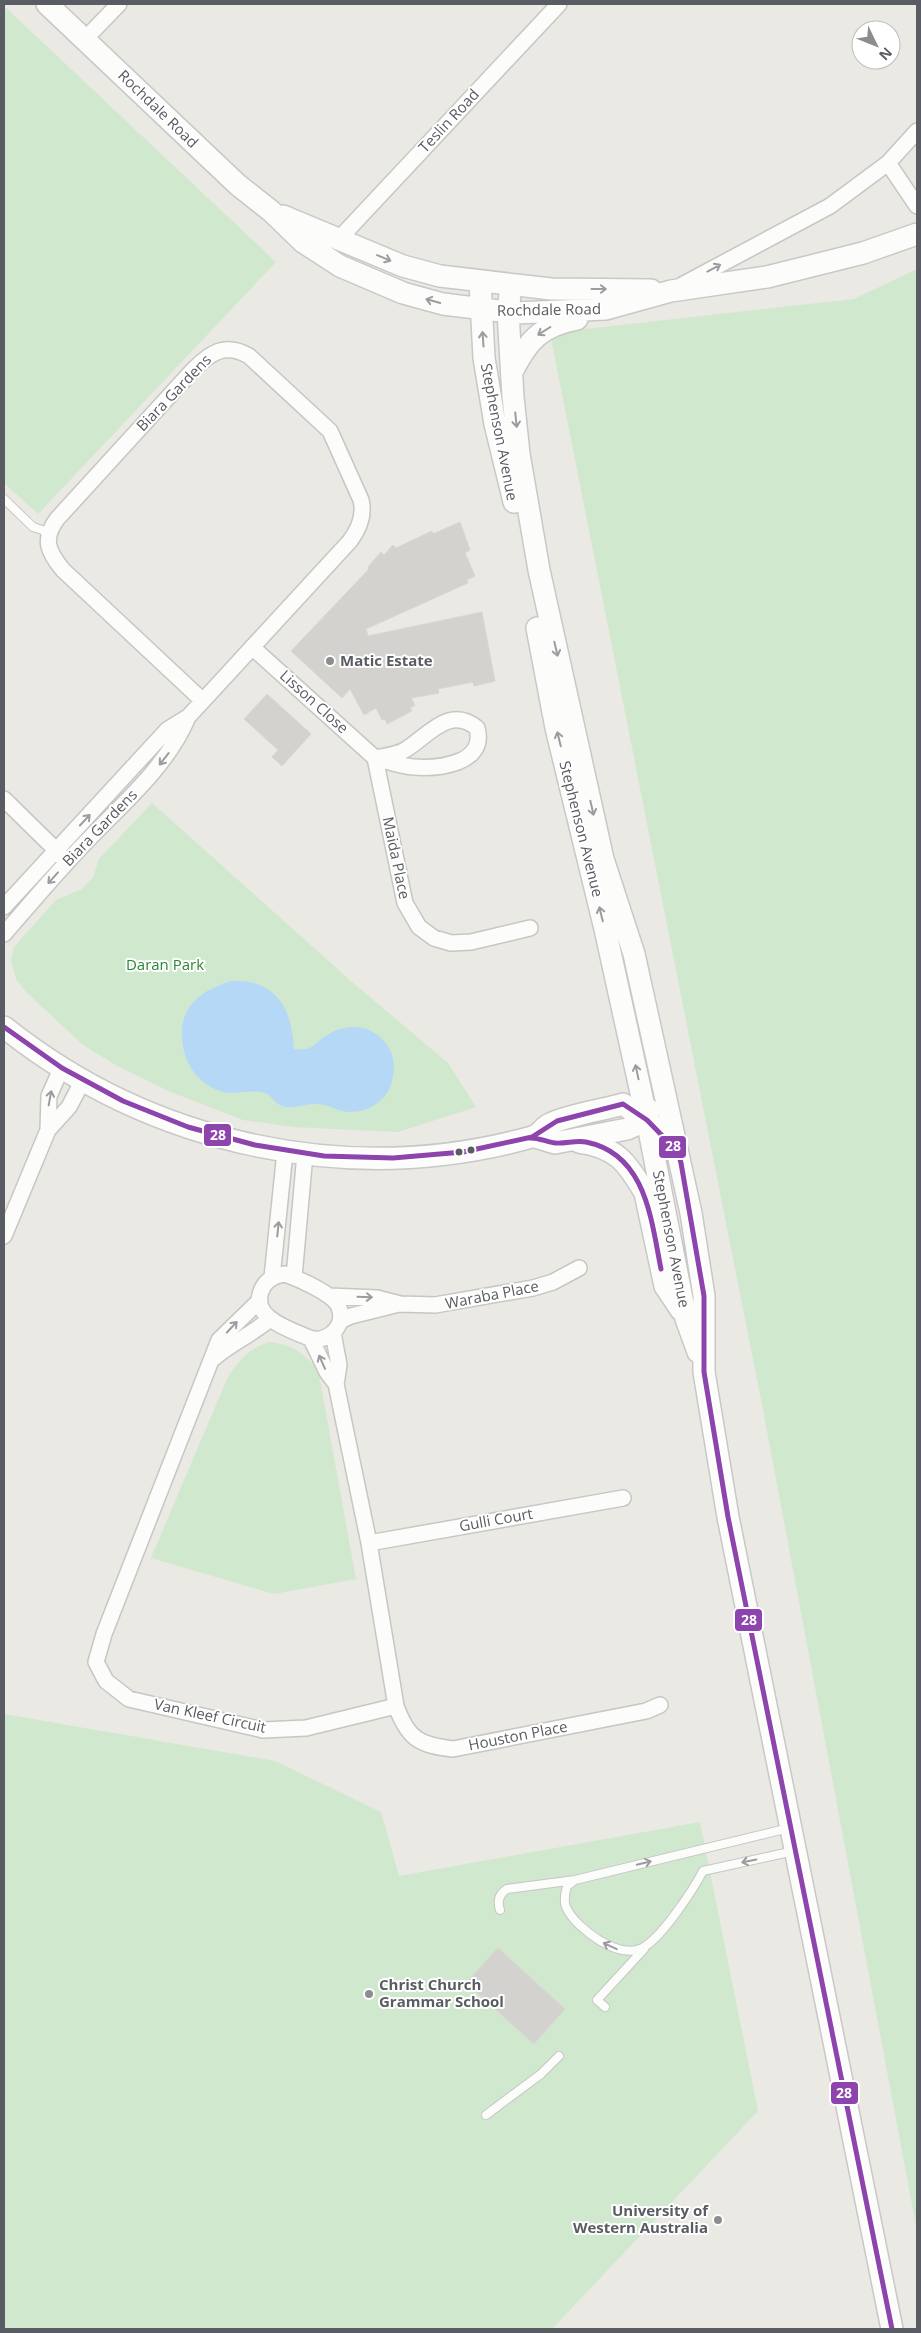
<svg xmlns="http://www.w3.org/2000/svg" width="921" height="2333" viewBox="0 0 921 2333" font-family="'Open Sans',sans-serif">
<rect width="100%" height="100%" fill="#eae9e3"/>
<path fill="#d0e8ce" d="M 4,6 L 276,262 L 38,514 L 4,483 Z
M 917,269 L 917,2231 L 764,1415 L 550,333 L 854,299 Z
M 152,803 L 352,982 L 448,1063 L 476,1107 L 398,1132 L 294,1127 L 243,1120 L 171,1092 L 119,1067 L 83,1045 L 26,992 L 16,979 L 11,961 L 14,947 L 56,900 L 82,889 L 93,877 L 99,859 Z
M 269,1342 C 294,1345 301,1352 318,1369 L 356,1579 L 274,1594 L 151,1558 L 227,1379 C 239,1360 247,1350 269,1342 Z
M 4,1714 L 275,1761 L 381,1812 L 399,1876 L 700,1822 L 758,2111 L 552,2329 L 4,2329 Z"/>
<path fill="#b5d8f7" d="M 231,981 C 238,981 247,981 254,983 C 286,993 292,1021 294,1049 C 299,1049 305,1050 309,1048 C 314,1047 319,1040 324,1037 C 345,1022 372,1023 387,1045 C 395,1056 395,1068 392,1081 C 388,1102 363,1116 342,1111 C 334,1109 326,1104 317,1104 C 304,1103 292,1111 280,1105 C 274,1102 271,1095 265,1093 C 252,1089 237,1095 223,1092 C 195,1084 181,1059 182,1031 C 183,1002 206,989 231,981 Z"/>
<path fill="#d3d2ce" stroke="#dad7d2" d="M 460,522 L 470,550 L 465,553 L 475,576 L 467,580 L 468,583 L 366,629 L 368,636 L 482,612 L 495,681 L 474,686 L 473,682 L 438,689 L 439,693 L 411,698 L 415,705 L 410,708 L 412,711 L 387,724 L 385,719 L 382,720 L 376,708 L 364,715 L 350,689 L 342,698 L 291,651 L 369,569 L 368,567 L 381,552 L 384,555 L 393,545 L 396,548 L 432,531 L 433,534 Z
M 267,694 L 311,734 L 282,766 L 272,757 L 278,750 L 244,719 Z
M 498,1948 L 565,2009 L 534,2044 L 466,1983 Z"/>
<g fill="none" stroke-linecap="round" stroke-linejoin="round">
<defs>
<path id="lane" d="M 4,499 L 33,527 L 48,532
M 789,1828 L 575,1880 L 567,1886 C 565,1893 563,1902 567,1909 C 577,1929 619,1960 642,1948 C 661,1939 693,1890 703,1871 L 794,1851
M 500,1910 C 497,1901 499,1894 507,1889 L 575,1880
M 605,2007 L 597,2000 L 644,1949
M 486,2115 L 541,2074 L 559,2056"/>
<path id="street" d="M 85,39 L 119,4
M 888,163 L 917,206
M 339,239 L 559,4
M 682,285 L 830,206 L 888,163 L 917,131
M 252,647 L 375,758 C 384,756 397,755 405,750 C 428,736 449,705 477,728 C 487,764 438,769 413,767 C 400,766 387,761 375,758 L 405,903 L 419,927 L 434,938 L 451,943 L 471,942 L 530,928
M 4,799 L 63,857
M 4,907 L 167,730 L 188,717 L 350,541 C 359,529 365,516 361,500 L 330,431 L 249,356 C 225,342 210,353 193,370 L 57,519 C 42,539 48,552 63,570 L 203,701
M 4,934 C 31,903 57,872 85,843 C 122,804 167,767 188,717
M 48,1130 L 49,1096 L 61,1069
M 4,1236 L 48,1130 L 69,1107 L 82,1082
M 285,1274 C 299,1279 331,1293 338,1305 C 348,1325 327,1346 307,1337 C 288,1329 247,1316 263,1287 C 268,1278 276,1275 285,1274 Z
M 272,1277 L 285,1152
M 294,1277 L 305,1154
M 330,1296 L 377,1298 L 400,1304 L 435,1305 L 533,1288 L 553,1282 L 579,1268
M 260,1300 L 219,1340 L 104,1634 L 96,1662 L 106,1681 L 129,1699 L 263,1730 L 306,1728 L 396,1706 L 369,1543 L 336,1384 L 339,1365 L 333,1333
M 340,1321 L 351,1316 L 399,1304
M 311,1339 L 327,1372 L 336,1384
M 214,1358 C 232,1343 252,1334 270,1319
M 369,1543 L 623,1498
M 396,1706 C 408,1739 419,1745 453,1749 L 646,1711 L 660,1705"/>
<path id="secondary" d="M 47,4 L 238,185 L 271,211 L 303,242 L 340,266 L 403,293 L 443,304 L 516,313 L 606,309 L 671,291 L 767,277 L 863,253 L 917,234
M 283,216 L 403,266 L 440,276 L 551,289 L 651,290
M 480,281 L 484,358 L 495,424 L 514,502
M 511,285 L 508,312 L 513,397 L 519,454 L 539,570 L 603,859 L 634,954 L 691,1213 L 704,1296 L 704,1372 L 728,1517 L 892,2329
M 512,372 C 528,340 541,326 577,319
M 537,628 L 556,728 L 605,929 L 647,1120 L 686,1319 L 698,1352
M 4,1027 C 152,1145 349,1188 532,1137 C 540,1135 543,1127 550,1124 C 568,1115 603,1110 623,1104 L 652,1125
M 535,1137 L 555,1143 L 627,1129 L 647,1120 L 649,1110
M 579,1142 C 616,1147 627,1162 645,1193 L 665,1286 L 681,1310"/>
</defs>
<use href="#lane" stroke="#c6c6c4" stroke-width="10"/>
<use href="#street" stroke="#c6c6c4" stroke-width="18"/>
<use href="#secondary" stroke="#c8c8c8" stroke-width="24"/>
<use href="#lane" stroke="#fcfcfb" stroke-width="8"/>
<use href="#street" stroke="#fcfcfb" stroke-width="15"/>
<use href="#secondary" stroke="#fcfcfb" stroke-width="21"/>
<defs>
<path id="bus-1" d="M 4,1027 L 62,1068 L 123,1101 L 188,1127 L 255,1145 L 324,1156 L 393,1158 L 463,1152 L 532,1137 L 557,1121 L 623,1104 L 647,1120 L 678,1152 L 681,1163 L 704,1296 L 704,1372 L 728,1517 L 892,2329
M 529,1138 C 538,1137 546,1142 555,1143 C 566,1144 575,1140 586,1142 C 646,1154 651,1219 661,1269"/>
</defs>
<use href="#bus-1" stroke="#fff" stroke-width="9"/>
<use href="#bus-1" stroke="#8e44ad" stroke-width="5"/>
</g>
<defs><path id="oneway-shaft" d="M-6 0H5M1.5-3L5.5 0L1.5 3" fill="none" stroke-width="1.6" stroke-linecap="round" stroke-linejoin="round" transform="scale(1.25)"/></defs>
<g stroke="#9a9c9f">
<use href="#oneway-shaft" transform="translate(384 258) rotate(23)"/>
<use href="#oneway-shaft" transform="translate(714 268) rotate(-28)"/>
<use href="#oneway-shaft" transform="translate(599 289)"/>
<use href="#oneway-shaft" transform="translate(433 301) rotate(-164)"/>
<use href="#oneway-shaft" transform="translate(544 331) rotate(148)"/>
<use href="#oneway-shaft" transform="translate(483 339) rotate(-94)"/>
<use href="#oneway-shaft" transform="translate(516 420) rotate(84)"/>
<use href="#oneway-shaft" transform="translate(556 649) rotate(77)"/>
<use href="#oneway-shaft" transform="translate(559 739) rotate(-104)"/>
<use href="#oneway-shaft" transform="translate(164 759) rotate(128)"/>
<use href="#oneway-shaft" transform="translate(592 808) rotate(77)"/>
<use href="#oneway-shaft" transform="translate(85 820) rotate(-47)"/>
<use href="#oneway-shaft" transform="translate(53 878) rotate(132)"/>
<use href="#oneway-shaft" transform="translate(601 914) rotate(-104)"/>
<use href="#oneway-shaft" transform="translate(637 1072) rotate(-102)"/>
<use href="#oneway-shaft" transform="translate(50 1098) rotate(-80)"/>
<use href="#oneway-shaft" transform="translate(278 1229) rotate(-84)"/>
<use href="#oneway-shaft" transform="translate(365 1297) rotate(2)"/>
<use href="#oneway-shaft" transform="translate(232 1327) rotate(-47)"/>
<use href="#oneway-shaft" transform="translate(322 1362) rotate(-114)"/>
<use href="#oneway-shaft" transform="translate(749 1861) rotate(168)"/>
<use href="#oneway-shaft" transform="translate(644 1863) rotate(-14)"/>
<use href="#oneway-shaft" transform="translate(610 1946) rotate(-155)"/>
</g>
<g fill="#8c8d8f" stroke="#fff" stroke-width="2">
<circle cx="330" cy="661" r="5"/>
<circle cx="369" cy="1994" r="5"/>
<circle cx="718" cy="2220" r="5"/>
</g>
<g fill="#595c62" stroke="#fff" stroke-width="2">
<circle cx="471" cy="1150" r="4.5"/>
<circle cx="459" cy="1152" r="4.5"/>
</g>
<g text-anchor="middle" stroke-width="4" stroke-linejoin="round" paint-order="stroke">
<g font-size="15" fill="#595c62" stroke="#fff">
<text transform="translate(158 109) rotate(44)" y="5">Rochdale Road</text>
<text transform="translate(449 121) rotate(-47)" y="5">Teslin Road</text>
<text transform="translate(549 310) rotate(-1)" y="5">Rochdale Road</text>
<text transform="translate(174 393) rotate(-46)" y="5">Biara Gardens</text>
<text transform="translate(499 432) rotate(79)" y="5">Stephenson Avenue</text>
<text transform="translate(314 702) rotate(42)" y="5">Lisson Close</text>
<text transform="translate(100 828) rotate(-46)" y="5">Biara Gardens</text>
<text transform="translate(581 829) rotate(76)" y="5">Stephenson Avenue</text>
<text transform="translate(396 858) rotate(78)" y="5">Maida Place</text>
<text transform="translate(671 1239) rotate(79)" y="5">Stephenson Avenue</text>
<text transform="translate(492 1295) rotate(-11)" y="5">Waraba Place</text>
<text transform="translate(496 1520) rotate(-10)" y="5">Gulli Court</text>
<text transform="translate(210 1716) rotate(12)" y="5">Van Kleef Circuit</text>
<text transform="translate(518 1736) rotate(-11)" y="5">Houston Place</text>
</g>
<g font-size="15" font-weight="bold" fill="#595c62" stroke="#fff" text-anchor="start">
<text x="340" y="666">Matic Estate</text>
<text x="379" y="1990">Christ Church<tspan x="379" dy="17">Grammar School</tspan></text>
<text x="708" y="2216" text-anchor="end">University of<tspan x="708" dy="17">Western Australia</tspan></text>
</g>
<g font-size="15" fill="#2e8336" stroke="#fff">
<text x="165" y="970">Daran Park</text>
</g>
</g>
<g stroke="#fff" stroke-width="2">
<rect x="203" y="1123" width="29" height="24" rx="5" fill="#8e44ad"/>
<rect x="658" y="1135" width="29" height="24" rx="5" fill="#8e44ad"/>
<rect x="734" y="1608" width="29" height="24" rx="5" fill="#8e44ad"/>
<rect x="830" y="2081" width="29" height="24" rx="5" fill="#8e44ad"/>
</g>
<g font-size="14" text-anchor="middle" font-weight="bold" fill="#fff">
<text x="218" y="1140">28</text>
<text x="673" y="1151">28</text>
<text x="749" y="1625">28</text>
<text x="844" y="2098">28</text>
</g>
<rect width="921" height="2333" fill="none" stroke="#595c62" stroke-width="10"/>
<g transform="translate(876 45) rotate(133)"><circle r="24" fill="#ffffff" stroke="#bdbec0"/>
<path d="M0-4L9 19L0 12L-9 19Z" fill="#8c8d8f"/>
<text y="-8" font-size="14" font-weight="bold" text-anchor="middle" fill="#595c62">N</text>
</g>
</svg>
